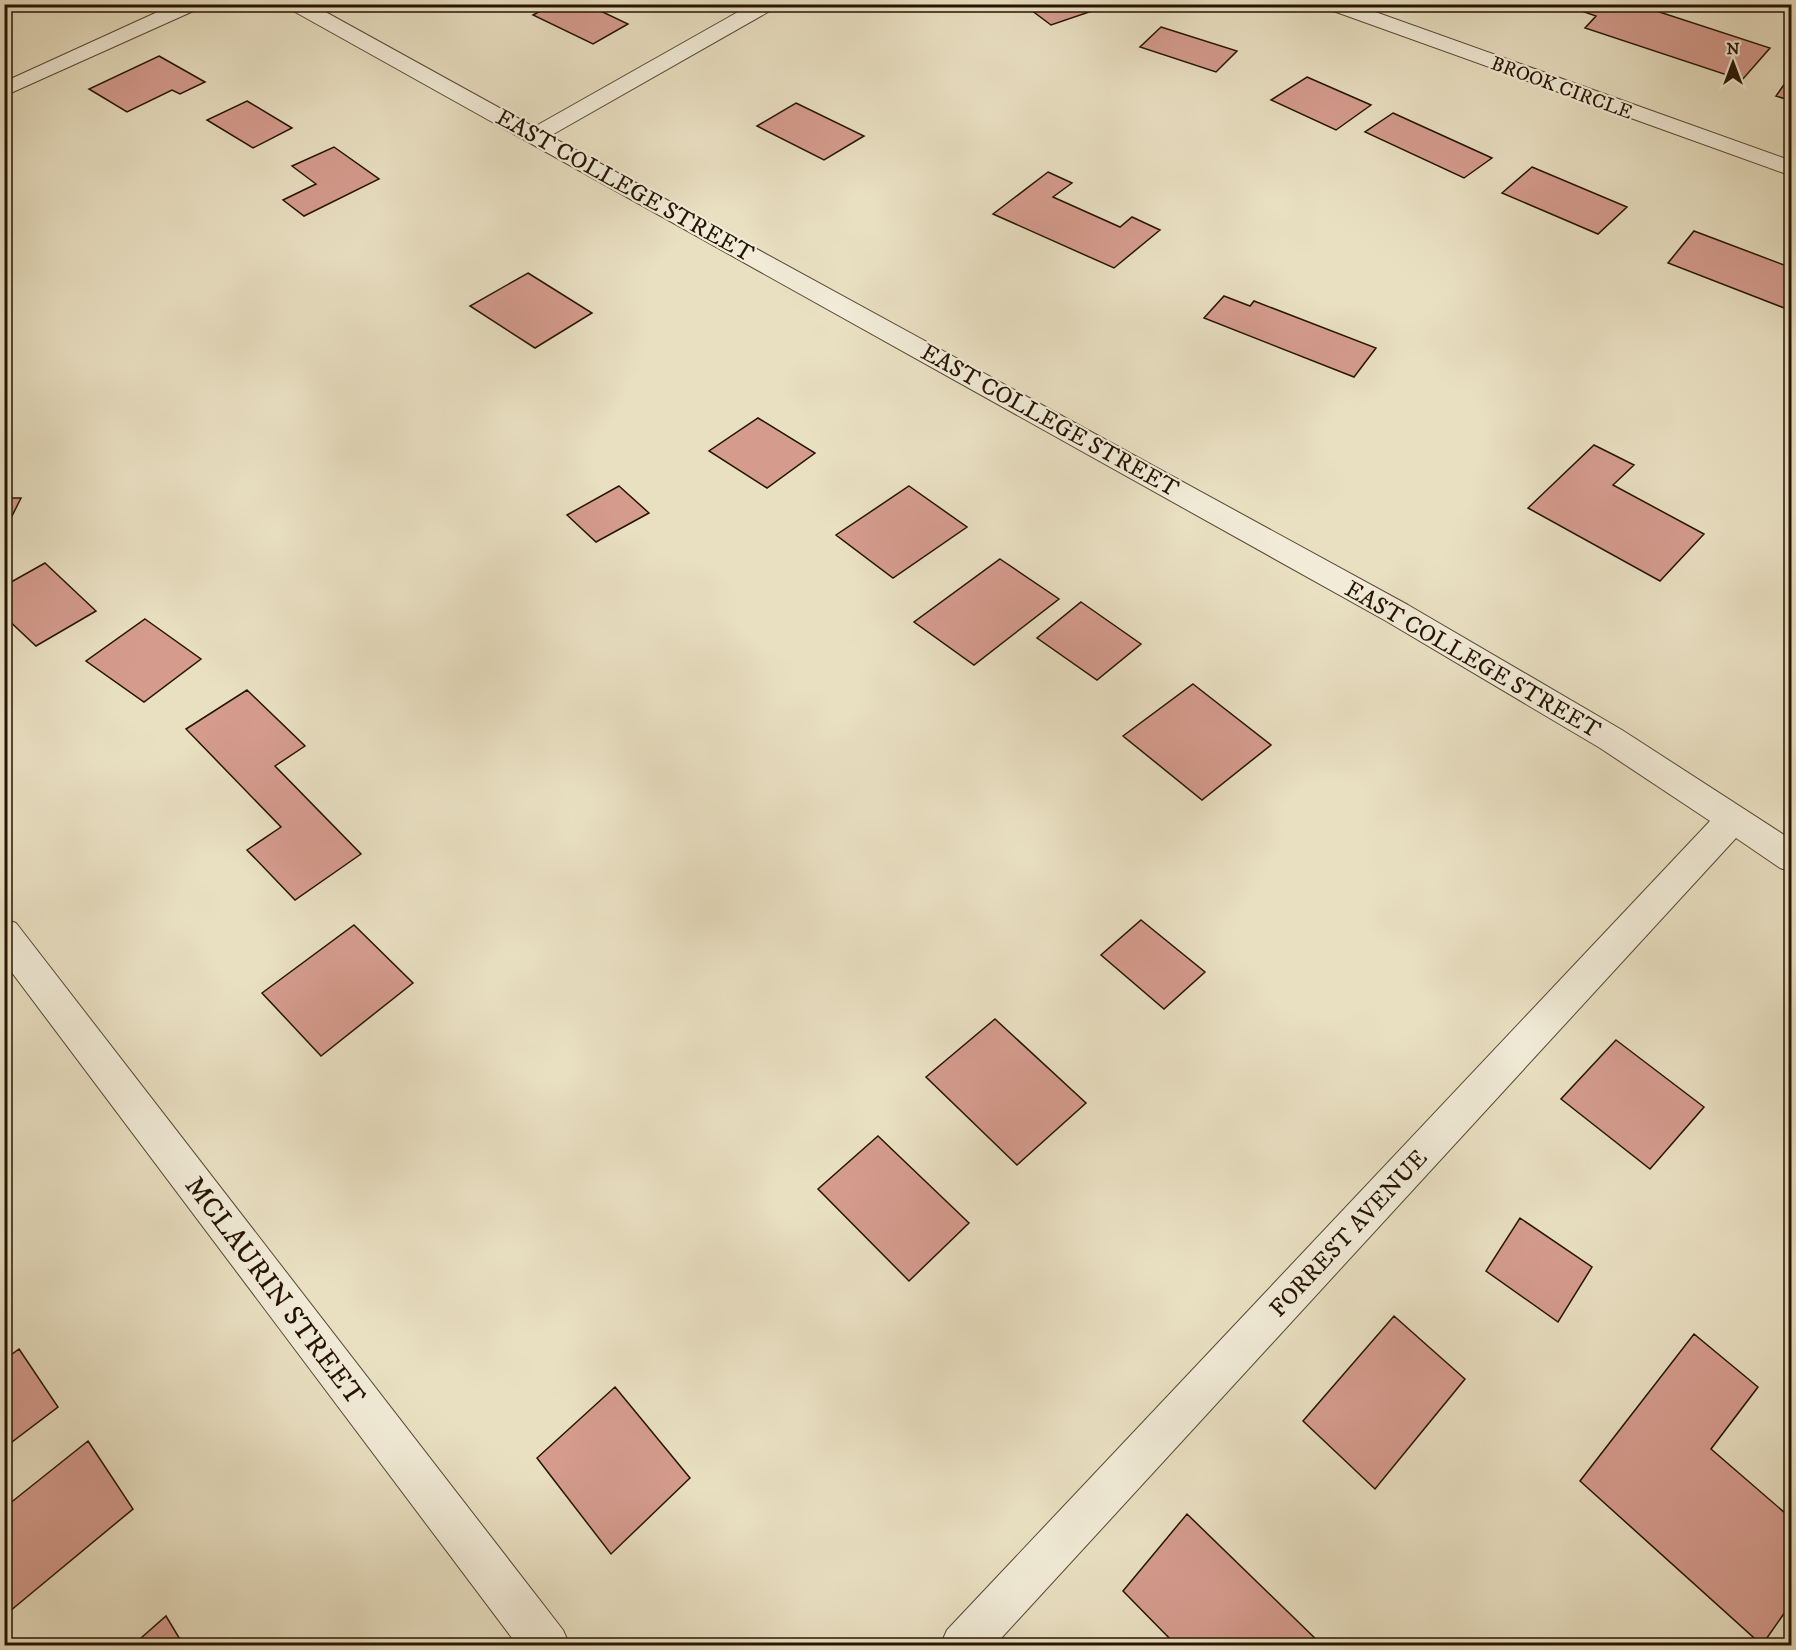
<svg xmlns="http://www.w3.org/2000/svg" width="1796" height="1650" viewBox="0 0 1796 1650" font-family="'IM FELL DW Pica',serif">
<rect width="100%" height="100%" fill="#e9e0c2"/>
<filter id="stains"><feTurbulence type="fractalNoise" baseFrequency=".00333" numOctaves="4"/><feColorMatrix values="0 0 0 0 .2 0 0 0 0 .09 0 0 0 0 .02 0 0 0 .5 -.17"/></filter>
<radialGradient id="worn" r=".72"><stop offset=".6" stop-color="#630" stop-opacity="0"/><stop offset="1" stop-color="#630" stop-opacity=".3"/></radialGradient>
<path fill="#d59c8e" stroke="#251402" stroke-width="1.5" d="M 553,4 L 586,4 L 628,24 L 593,44 L 533,15 Z
M 1023,4 L 1092,4 L 1098,9 L 1051,25 Z
M 1573,4 L 1635,4 L 1770,48 L 1742,80 L 1585,28 L 1596,16 L 1570,7 Z
M 1161,27 L 1237,51 L 1216,72 L 1140,47 Z
M 159,56 L 205,82 L 180,94 L 172,90 L 127,112 L 89,89 Z
M 1307,77 L 1371,105 L 1336,130 L 1271,100 Z
M 1788,79 L 1792,80 L 1792,101 L 1776,96 Z
M 247,101 L 292,128 L 253,148 L 207,120 Z
M 796,103 L 864,136 L 824,160 L 757,126 Z
M 1393,113 L 1492,158 L 1464,178 L 1365,132 Z
M 334,147 L 379,179 L 304,216 L 283,200 L 316,184 L 292,166 Z
M 1532,167 L 1627,207 L 1598,234 L 1502,193 Z
M 1048,172 L 1072,183 L 1053,197 L 1120,227 L 1132,217 L 1160,230 L 1114,268 L 993,214 Z
M 1694,231 L 1792,268 L 1792,311 L 1668,263 Z
M 528,273 L 592,313 L 535,348 L 470,306 Z
M 1224,296 L 1250,306 L 1254,301 L 1376,348 L 1354,377 L 1204,318 Z
M 758,418 L 815,453 L 767,488 L 709,451 Z
M 1594,445 L 1634,465 L 1613,485 L 1704,534 L 1660,581 L 1528,508 Z
M 619,486 L 649,513 L 596,542 L 567,515 Z
M 909,486 L 967,527 L 893,578 L 836,535 Z
M 4,498 L 21,498 L 4,532 Z
M 1000,559 L 1059,599 L 974,665 L 914,622 Z
M 45,563 L 96,611 L 36,646 L 4,616 L 4,586 Z
M 1081,602 L 1141,644 L 1097,680 L 1037,638 Z
M 145,619 L 201,659 L 144,702 L 86,661 Z
M 1193,684 L 1271,745 L 1202,800 L 1123,736 Z
M 247,690 L 305,746 L 275,766 L 361,854 L 295,900 L 247,850 L 281,827 L 186,729 Z
M 1141,920 L 1205,972 L 1164,1009 L 1101,955 Z
M 354,925 L 413,983 L 321,1056 L 262,993 Z
M 995,1019 L 1086,1103 L 1017,1165 L 926,1077 Z
M 1616,1040 L 1704,1107 L 1650,1169 L 1561,1099 Z
M 878,1136 L 969,1223 L 909,1281 L 818,1189 Z
M 1520,1218 L 1592,1267 L 1558,1322 L 1486,1271 Z
M 1394,1316 L 1465,1379 L 1375,1489 L 1303,1421 Z
M 1694,1334 L 1758,1387 L 1711,1449 L 1792,1519 L 1792,1602 L 1762,1645 L 1580,1481 Z
M 19,1349 L 58,1407 L 4,1448 L 4,1360 Z
M 615,1387 L 690,1478 L 611,1554 L 537,1458 Z
M 88,1441 L 133,1509 L 4,1616 L 4,1508 Z
M 1187,1514 L 1323,1646 L 1177,1646 L 1123,1591 Z
M 166,1616 L 184,1646 L 132,1646 Z"/>
<g fill="none" stroke-linecap="round" stroke-linejoin="round">
<defs>
<path id="street" d="M 175,4 L 203,4 L 200,8 L 4,96 L 4,82 Z
M 285,4 L 311,4 L 534,127 L 752,4 L 778,4 L 775,8 L 550,136 L 1408,605 L 1622,730 L 1792,840 L 1792,872 L 1780,868 L 1736,838 L 994,1646 L 940,1646 L 947,1630 L 1710,821 L 1600,748 L 1386,621 L 288,8 Z
M 1322,4 L 1353,4 L 1792,161 L 1792,176 L 1325,8 Z
M 4,919 L 16,923 L 563,1630 L 570,1646 L 518,1646 L 4,962 Z"/>
</defs>
<use href="#street" stroke="#564732" stroke-width="2"/>
<use href="#street" fill="#f1ebd7" fill-rule="evenodd"/>
</g>
<g text-anchor="middle" stroke-width="4.5" stroke-linejoin="round" paint-order="stroke">
<g font-size="20" fill="#251402" stroke="#f1ebd7">
<text transform="translate(1562 87) rotate(20)" y="7">BROOK CIRCLE</text>
</g>
<g font-size="24" fill="#251402" stroke="#f1ebd7">
<text transform="translate(625 185) rotate(29)" y="8">EAST COLLEGE STREET</text>
<text transform="translate(1050 420) rotate(29)" y="8">EAST COLLEGE STREET</text>
<text transform="translate(1473 659) rotate(30)" y="8">EAST COLLEGE STREET</text>
<text transform="translate(1348 1233) rotate(-47)" y="8">FORREST AVENUE</text>
</g>
<g font-size="28" fill="#251402" stroke="#f1ebd7">
<text transform="translate(276 1290) rotate(53)" y="10">MCLAURIN STREET</text>
</g>
</g>
<rect width="1796" height="1650" fill="none" stroke="#e9e0c2" stroke-width="24"/>
<rect x="6" y="6" width="1784" height="1638" fill="none" stroke="#251402" stroke-width="3"/>
<rect x="12" y="12" width="1772" height="1626" fill="none" stroke="#251402" stroke-width="1.5"/>
<g transform="translate(1733 63)" stroke="#f1ebd7" stroke-width="4.5" paint-order="stroke">
<path d="M0-4.5L10 22L0 15L-10 22Z" fill="#251402"/>
<text y="-9" font-size="16" font-weight="bold" text-anchor="middle" fill="#251402">N</text>
</g>
<rect width="100%" height="100%" filter="url(#stains)"/>
<rect width="100%" height="100%" fill="url(#worn)"/>
</svg>
